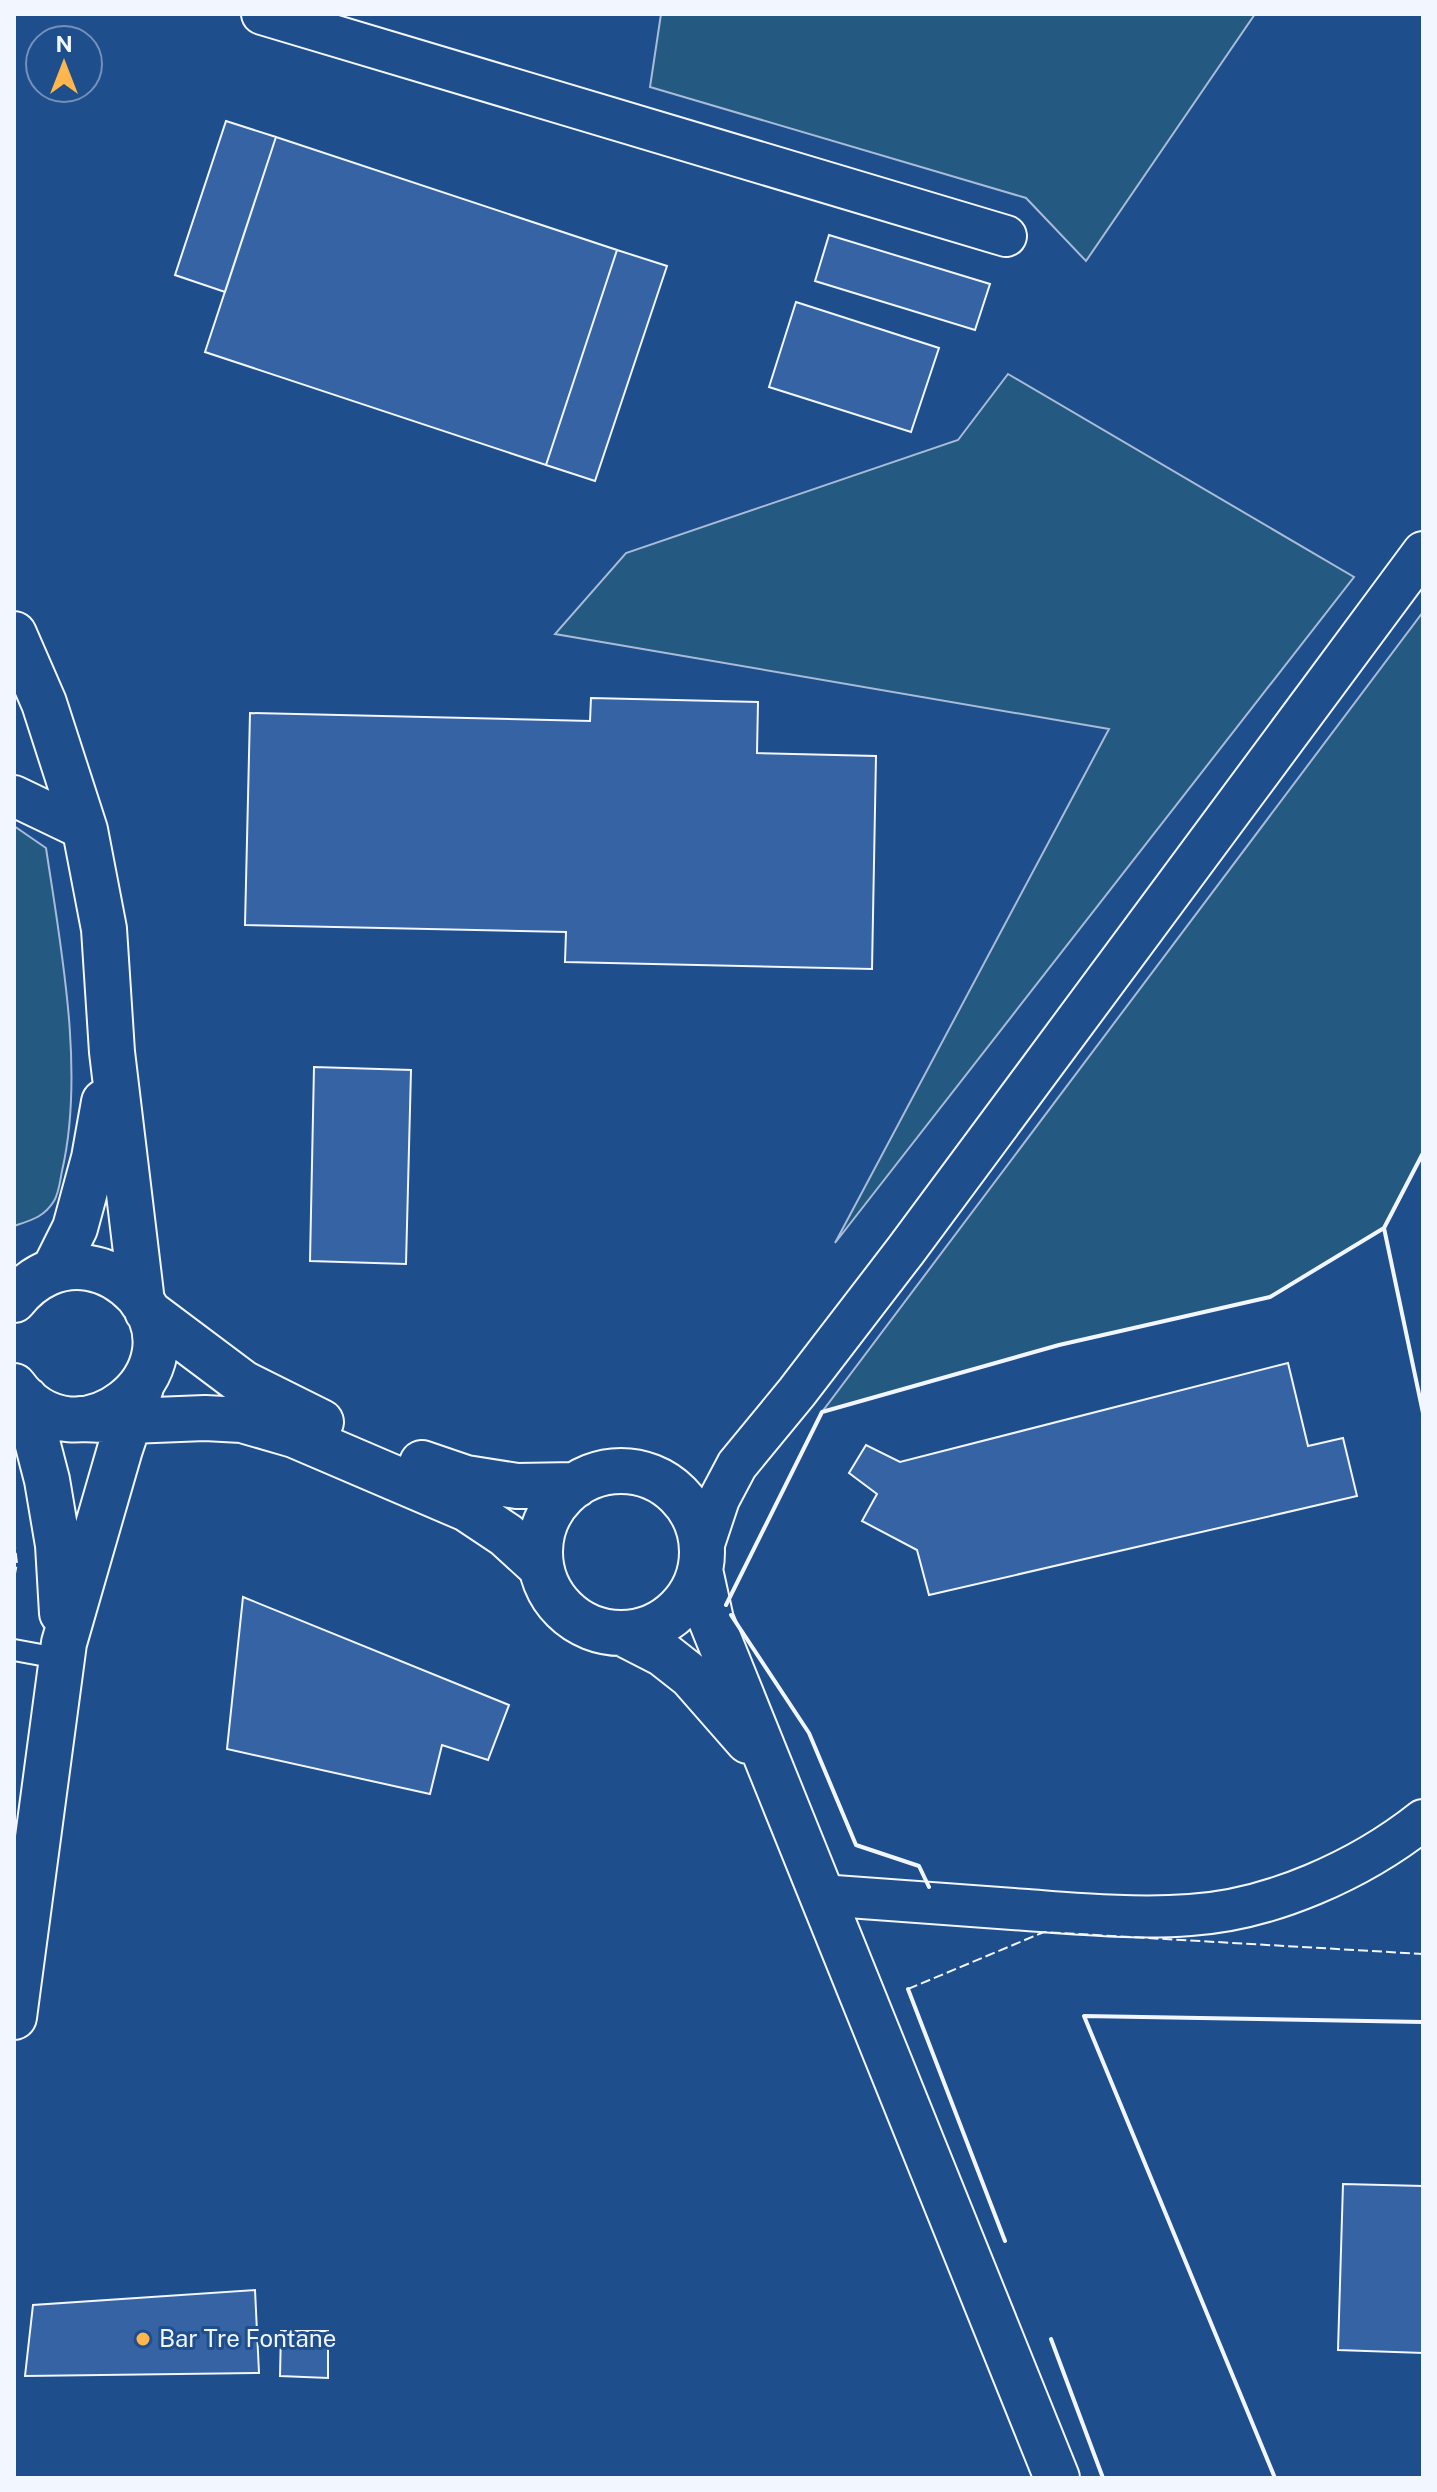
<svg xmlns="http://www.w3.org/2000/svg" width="1437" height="2492" viewBox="0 0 1437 2492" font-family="'Public Sans',sans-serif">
<rect width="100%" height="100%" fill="#1f4e8c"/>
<path fill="#245a82" stroke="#a8bbd7" stroke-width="2" d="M 661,14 L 1255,14 L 1086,261 L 1026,198 L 650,87 Z
M 1008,374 L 1354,577 L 835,1243 L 1109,729 L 555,634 L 626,553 L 958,440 Z
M 1423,612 L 1423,1153 L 1384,1228 L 1270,1297 L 1059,1345 L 822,1412 Z
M 14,826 L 46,848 C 61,948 85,1072 62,1171 C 60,1181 59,1193 54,1201 C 44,1217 32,1220 14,1226 Z"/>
<path fill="#3563a3" stroke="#f2f6ff" stroke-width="2" d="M 226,121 L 276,137 L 225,292 L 175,275 Z
M 276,137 L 617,250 L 546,465 L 205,352 Z
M 829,235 L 990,284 L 975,330 L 815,281 Z
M 617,250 L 667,266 L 595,481 L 546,465 Z
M 796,302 L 939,348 L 911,432 L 769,387 Z
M 591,698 L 758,702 L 757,753 L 876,756 L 872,969 L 565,962 L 566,932 L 245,925 L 250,713 L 590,721 Z
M 314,1067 L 411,1070 L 406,1264 L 310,1261 Z
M 1288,1363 L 1308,1446 L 1343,1438 L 1357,1496 L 929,1595 L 917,1550 L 862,1521 L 877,1494 L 849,1473 L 866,1445 L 900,1462 Z
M 243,1597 L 509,1705 L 488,1760 L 442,1745 L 430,1794 L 227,1749 Z
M 1343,2184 L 1423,2186 L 1423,2353 L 1338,2350 Z
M 255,2290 L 259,2373 L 25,2376 L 33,2305 Z
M 281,2331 L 328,2331 L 328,2378 L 280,2376 Z"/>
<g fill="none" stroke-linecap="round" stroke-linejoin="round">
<defs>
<path id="service" d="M 14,1650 L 63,1659"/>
<path id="minor" d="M 262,14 L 1006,236
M 14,796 L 85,830
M 702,1550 L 719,1499 L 737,1465 L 797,1392 L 906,1250 L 1423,552
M 821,1895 C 890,1900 958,1905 1027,1910 C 1081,1914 1136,1919 1190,1915 C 1271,1910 1360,1870 1423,1820"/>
<path id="tertiary" d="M 14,634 L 44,703 L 85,830 L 104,929 L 112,1052 L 142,1302
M 54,1270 L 75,1228 L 94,1158 L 104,1102
M 14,1300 C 32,1277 59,1263 89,1268 C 108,1271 124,1281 137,1295 C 203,1372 77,1473 14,1386
M 147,1311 L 243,1383 L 321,1422
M 26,1399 L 47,1480 L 58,1545 L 62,1613
M 81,1419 L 130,1421 L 205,1418 L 242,1420 L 294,1435 L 467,1509 L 506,1535 L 541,1567
M 422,1463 L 466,1478 L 517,1486 L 576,1485
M540 1552a81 81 0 1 1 162 0a81 81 0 1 1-162 0Z
M 700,1570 L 711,1620 L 1057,2478
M 624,1634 L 663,1654 L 691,1676 L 748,1741
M 14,2017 L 64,1643 L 120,1449 L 141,1387"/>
</defs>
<use href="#service" stroke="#f2f6ff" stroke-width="24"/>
<use href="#minor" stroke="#f2f6ff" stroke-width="44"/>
<use href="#tertiary" stroke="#f2f6ff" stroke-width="48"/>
<use href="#service" stroke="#1f4e8c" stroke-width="20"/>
<use href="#minor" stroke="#1f4e8c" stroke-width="40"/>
<use href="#tertiary" stroke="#1f4e8c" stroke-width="44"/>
<path stroke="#f2f6ff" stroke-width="2" stroke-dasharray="10 4" stroke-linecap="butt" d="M 14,1539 L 17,1563 L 14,1579
M 908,1989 L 1044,1932 L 1423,1954"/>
<path stroke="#f2f6ff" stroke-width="4" d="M 1384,1228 L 1423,1413
M 726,1605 L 822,1412 L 1059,1345 L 1270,1297 L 1384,1228 L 1423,1153
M 731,1615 L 809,1733 L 856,1845 L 919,1866 L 929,1887
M 908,1989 L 1005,2241
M 1051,2339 L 1103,2478
M 1275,2478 L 1084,2016 L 1423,2022"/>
</g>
<circle fill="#ffb74d" stroke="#1f4e8c" stroke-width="3" cx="143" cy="2339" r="8"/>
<g text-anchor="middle" stroke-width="6" stroke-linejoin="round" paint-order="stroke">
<g font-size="24" fill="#f2f6ff" stroke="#1f4e8c" text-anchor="start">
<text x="159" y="2347">Bar Tre Fontane</text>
</g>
</g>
<rect width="1437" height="2492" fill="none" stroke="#f2f6ff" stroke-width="32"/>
<g transform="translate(64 64)"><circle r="38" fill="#1f4e8c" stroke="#7391ba" stroke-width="2"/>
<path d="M0-6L14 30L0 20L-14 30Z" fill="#ffb74d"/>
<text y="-12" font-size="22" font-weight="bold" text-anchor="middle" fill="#f2f6ff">N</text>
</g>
</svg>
